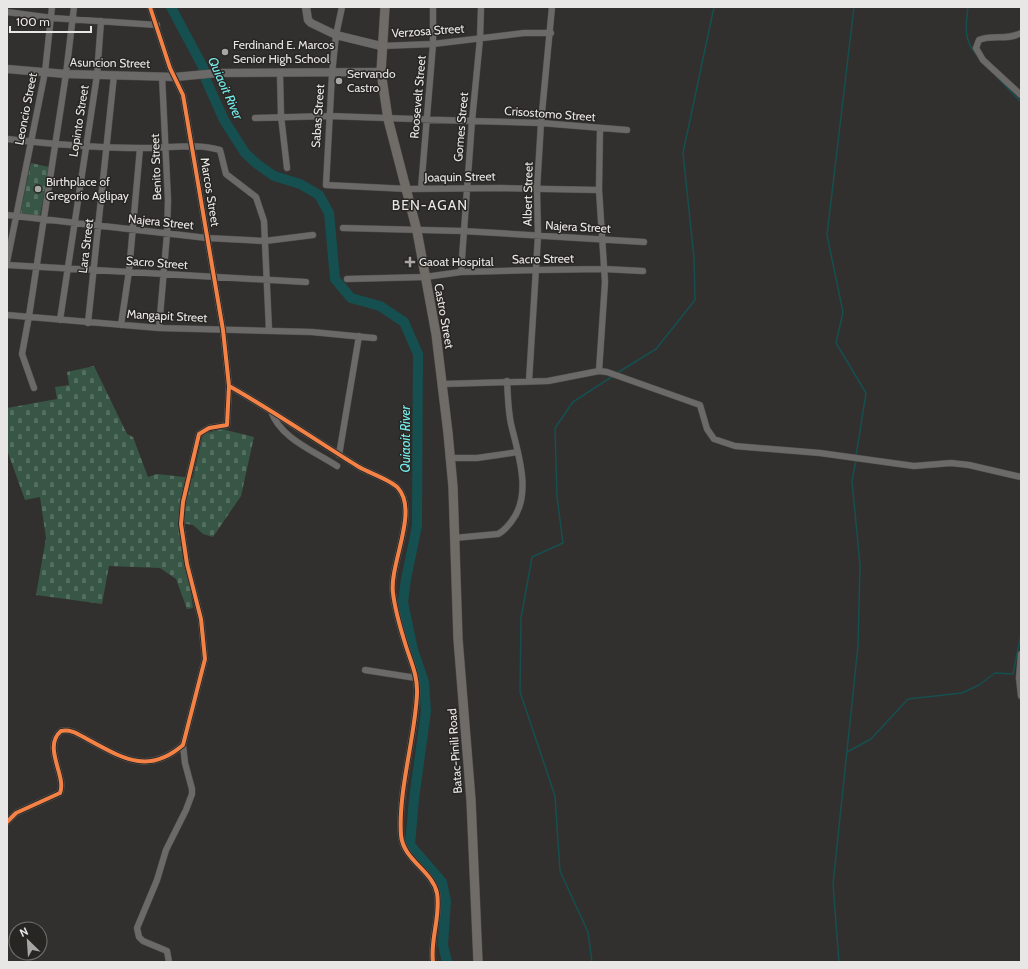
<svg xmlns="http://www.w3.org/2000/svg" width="1028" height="969" viewBox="0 0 1028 969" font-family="Cabin,sans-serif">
<defs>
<pattern id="cemetery-stones" width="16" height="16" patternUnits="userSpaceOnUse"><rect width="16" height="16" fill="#375645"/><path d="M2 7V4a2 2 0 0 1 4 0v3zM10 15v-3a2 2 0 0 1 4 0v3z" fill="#546e60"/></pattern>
</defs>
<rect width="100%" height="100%" fill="#31302e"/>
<path fill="url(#cemetery-stones)" d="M 31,163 L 49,167 L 40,216 L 20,214 Z
M 94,366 L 127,434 L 133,437 L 148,477 L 157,474 L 193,478 L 203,434 L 222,429 L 254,437 L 241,496 L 213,537 L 203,534 L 193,525 L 180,523 L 193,608 L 187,609 L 176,579 L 160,568 L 109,566 L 102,604 L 36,595 L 46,538 L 40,497 L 25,500 L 7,450 L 7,408 L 57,399 L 55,387 L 69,385 L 67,372 Z"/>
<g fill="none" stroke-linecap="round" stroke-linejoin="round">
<path stroke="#164f50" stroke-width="1.5" d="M 854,7 L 827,235 L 843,312 L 836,343 L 866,393 L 856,456
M 968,7 C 966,25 963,39 976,54
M 996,76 L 1021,102
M 617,373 L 656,349 L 695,300 L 694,258 L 683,153 L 714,7
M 847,752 L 871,739 L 908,699 L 962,693 L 979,685 L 995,673 L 1013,674 L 1021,634
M 592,962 L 588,932 L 560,871 L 555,796 L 520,692 L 521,618 L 532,557 L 563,543 L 557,497 L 555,428 L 573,402 L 613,376
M 839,962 L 833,884 L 858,646 L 860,565 L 852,481 L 856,460"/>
<path stroke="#164f50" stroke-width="10" d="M 171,7 L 203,67 L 206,80 L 224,120 L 245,153 L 257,164 L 274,176 L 300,184 L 319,195 L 329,213 L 335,279 L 351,298 L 380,306 L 404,322 L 418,354 L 417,526 L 406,579 L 403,602 L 413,650 L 424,682 L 426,711 L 414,799 L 410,845 L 442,882 L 446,901 L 443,945 L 447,962"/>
<defs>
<path id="minor" d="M 342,7 L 336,35 L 332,74 L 326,185 L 408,189 L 500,188 L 599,190
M 7,12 L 52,18 L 157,25
M 1021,33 C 1007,41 992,34 979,40 L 976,48 L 983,60 L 1021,95
M 381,46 L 433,44 L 524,33 L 551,33
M 280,74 L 281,116 L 287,168
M 255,118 L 329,116 L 472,121 L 541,123 L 627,130
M 7,139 C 51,144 96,148 141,148 C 168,149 193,142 220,150 L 226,174 L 256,197 L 264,221 L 269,330
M 421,189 L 433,44 L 433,7
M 7,215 L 207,238 L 265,241 L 313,235
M 343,228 L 463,231 L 644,242
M 7,262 L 45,72 L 52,7
M 7,265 L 306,282
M 461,272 L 472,121 L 480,39 L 481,7
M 347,279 L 425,277 L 461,272 L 535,270 L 604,269 L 643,271
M 7,315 L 159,328 L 312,332 L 374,338
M 60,320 L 97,75 L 101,21
M 88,323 L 114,75
M 121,325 L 129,271 L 140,148
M 159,328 L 167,234 L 168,200 L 162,76
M 599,371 L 605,282 L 599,190 L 600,128
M 529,381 L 538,236 L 537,189 L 541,123 L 552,7
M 443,384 L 548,381 L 599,371 L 607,372 L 700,405 L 707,429 L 714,439 L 735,446 L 820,453 L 914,466 L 951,463 L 969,465 L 1021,477
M 229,386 C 274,411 315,440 359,467 C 369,473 391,480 398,488 C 419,511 389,565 393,593 C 395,610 400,627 405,643 C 410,660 418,675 417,694 C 415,738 398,791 401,835 C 403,860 432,870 437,893 C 441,916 430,939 433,962
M 34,388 L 22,354 L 29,316 L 66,74 L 74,7
M 271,411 C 280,438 314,451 337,466
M 339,455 L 359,336
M 449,458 L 477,458 L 518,452
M 454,538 L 498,534 C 504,531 507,527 511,522 C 533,495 518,454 511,424 C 508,410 508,396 507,381
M 1021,654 L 1019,678 L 1021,696
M 365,670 L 416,678
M 7,822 L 16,813 L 60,793 C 67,776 42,747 61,731 C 71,729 78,734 87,739 C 121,757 147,776 183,745 L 205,659 L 201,619 L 187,564 L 181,524 L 183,502 L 199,434 L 209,428 L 227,425 L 229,386 L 223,330 L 183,95 L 170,68 L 150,7
M 169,962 L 167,951 L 143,941 L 139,937 L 137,928 L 157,880 L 166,850 L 186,810 L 192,794 L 192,789 L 185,763 L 183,745"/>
<path id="tertiary" d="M 306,7 L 308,20 L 311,23 L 336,35 L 381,46
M 7,69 L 66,74 L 175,77 L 218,73 L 381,72"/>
<path id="secondary" d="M 385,7 L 381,72 L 388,119 L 417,231 L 436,334 L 448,433 L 453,487 L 458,639 L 471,800 L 478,962"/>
</defs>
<use href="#minor" stroke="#4f4e4c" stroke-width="7"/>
<use href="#tertiary" stroke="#4f4e4c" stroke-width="9"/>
<use href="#secondary" stroke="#4f4e4c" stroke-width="10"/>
<use href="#minor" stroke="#6b6a69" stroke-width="6"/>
<use href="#tertiary" stroke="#6b6a69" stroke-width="8"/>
<use href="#secondary" stroke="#6f6c68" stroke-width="9"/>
<defs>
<path id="cycleway" d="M 229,386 C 274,411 315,440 359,467 C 369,473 391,480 398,488 C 419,511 389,565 393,593 C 395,610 400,627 405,643 C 410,660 418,675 417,694 C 415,738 398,791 401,835 C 403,860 432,870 437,893 C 441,916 430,939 433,962
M 7,822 L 16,813 L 60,793 C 67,776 42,747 61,731 C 71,729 78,734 87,739 C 121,757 147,776 183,745 L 205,659 L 201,619 L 187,564 L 181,524 L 183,502 L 199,434 L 209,428 L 227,425 L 229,386 L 223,330 L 183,95 L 170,68 L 150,7"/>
</defs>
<use href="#cycleway" stroke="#282623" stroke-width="6"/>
<use href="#cycleway" stroke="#f48246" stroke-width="4"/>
</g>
<g fill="#a9a7a5" stroke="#282623" stroke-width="1.5">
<circle cx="225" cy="52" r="4"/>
<circle cx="339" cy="81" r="4"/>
<circle cx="38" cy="189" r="4"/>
<path d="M408 256h4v4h4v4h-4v4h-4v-4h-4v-4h4z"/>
</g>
<g text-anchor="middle" stroke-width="3" stroke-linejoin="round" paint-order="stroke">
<g font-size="12" fill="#e9e7e5" stroke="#282623">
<text transform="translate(428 31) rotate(-4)" y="4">Verzosa Street</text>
<text transform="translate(110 63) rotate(1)" y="4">Asuncion Street</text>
<text transform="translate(418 97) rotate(-85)" y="4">Roosevelt Street</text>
<text transform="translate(26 109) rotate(-79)" y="4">Leoncio Street</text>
<text transform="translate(550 114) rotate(4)" y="4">Crisostomo Street</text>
<text transform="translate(318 116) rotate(-86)" y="4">Sabas Street</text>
<text transform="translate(79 121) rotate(-81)" y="4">Lopinto Street</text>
<text transform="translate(461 127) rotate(-85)" y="4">Gomes Street</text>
<text transform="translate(156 167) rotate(-92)" y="4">Benito Street</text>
<text transform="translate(460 177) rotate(-1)" y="4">Joaquin Street</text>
<text transform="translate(210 192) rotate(81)" y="4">Marcos Street</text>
<text transform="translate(528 194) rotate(-89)" y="4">Albert Street</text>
<text transform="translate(161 222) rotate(6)" y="4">Najera Street</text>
<text transform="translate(578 227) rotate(3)" y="4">Najera Street</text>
<text transform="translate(86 246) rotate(-83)" y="4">Lara Street</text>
<text transform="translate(543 259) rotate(-1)" y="4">Sacro Street</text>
<text transform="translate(157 263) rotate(4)" y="4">Sacro Street</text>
<text transform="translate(167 316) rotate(3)" y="4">Mangapit Street</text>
<text transform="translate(444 316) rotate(80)" y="4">Castro Street</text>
<text transform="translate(455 751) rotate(-94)" y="4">Batac-Pinili Road</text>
</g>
<g font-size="12" fill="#e9e7e5" stroke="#282623" text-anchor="start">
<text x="233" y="49">Ferdinand E. Marcos<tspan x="233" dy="14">Senior High School</tspan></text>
<text x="347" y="78">Servando<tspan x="347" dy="14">Castro</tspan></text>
<text x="46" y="186">Birthplace of<tspan x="46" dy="14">Gregorio Aglipay</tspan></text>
<text x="419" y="266">Gaoat Hospital</text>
</g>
<g font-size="13" font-style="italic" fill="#75ebec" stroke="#282623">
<text transform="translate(226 88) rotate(66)" y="5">Quiaoit River</text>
<text transform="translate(405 439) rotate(-90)" y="5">Quiaoit River</text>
</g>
<g font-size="14" letter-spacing="1" fill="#e9e7e5" stroke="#282623">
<text x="430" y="210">BEN-AGAN</text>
</g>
</g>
<rect width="1028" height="969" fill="none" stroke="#e9e7e5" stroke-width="16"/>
<g transform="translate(28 941) rotate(335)"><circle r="19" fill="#282623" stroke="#757371"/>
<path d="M0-3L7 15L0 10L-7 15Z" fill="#a9a7a5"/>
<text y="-6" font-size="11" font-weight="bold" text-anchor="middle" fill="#e9e7e5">N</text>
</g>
<path d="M10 26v6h81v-6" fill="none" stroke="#e9e7e5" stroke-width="2"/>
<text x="16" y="26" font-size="12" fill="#e9e7e5" stroke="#282623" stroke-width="3" paint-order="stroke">100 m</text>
</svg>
